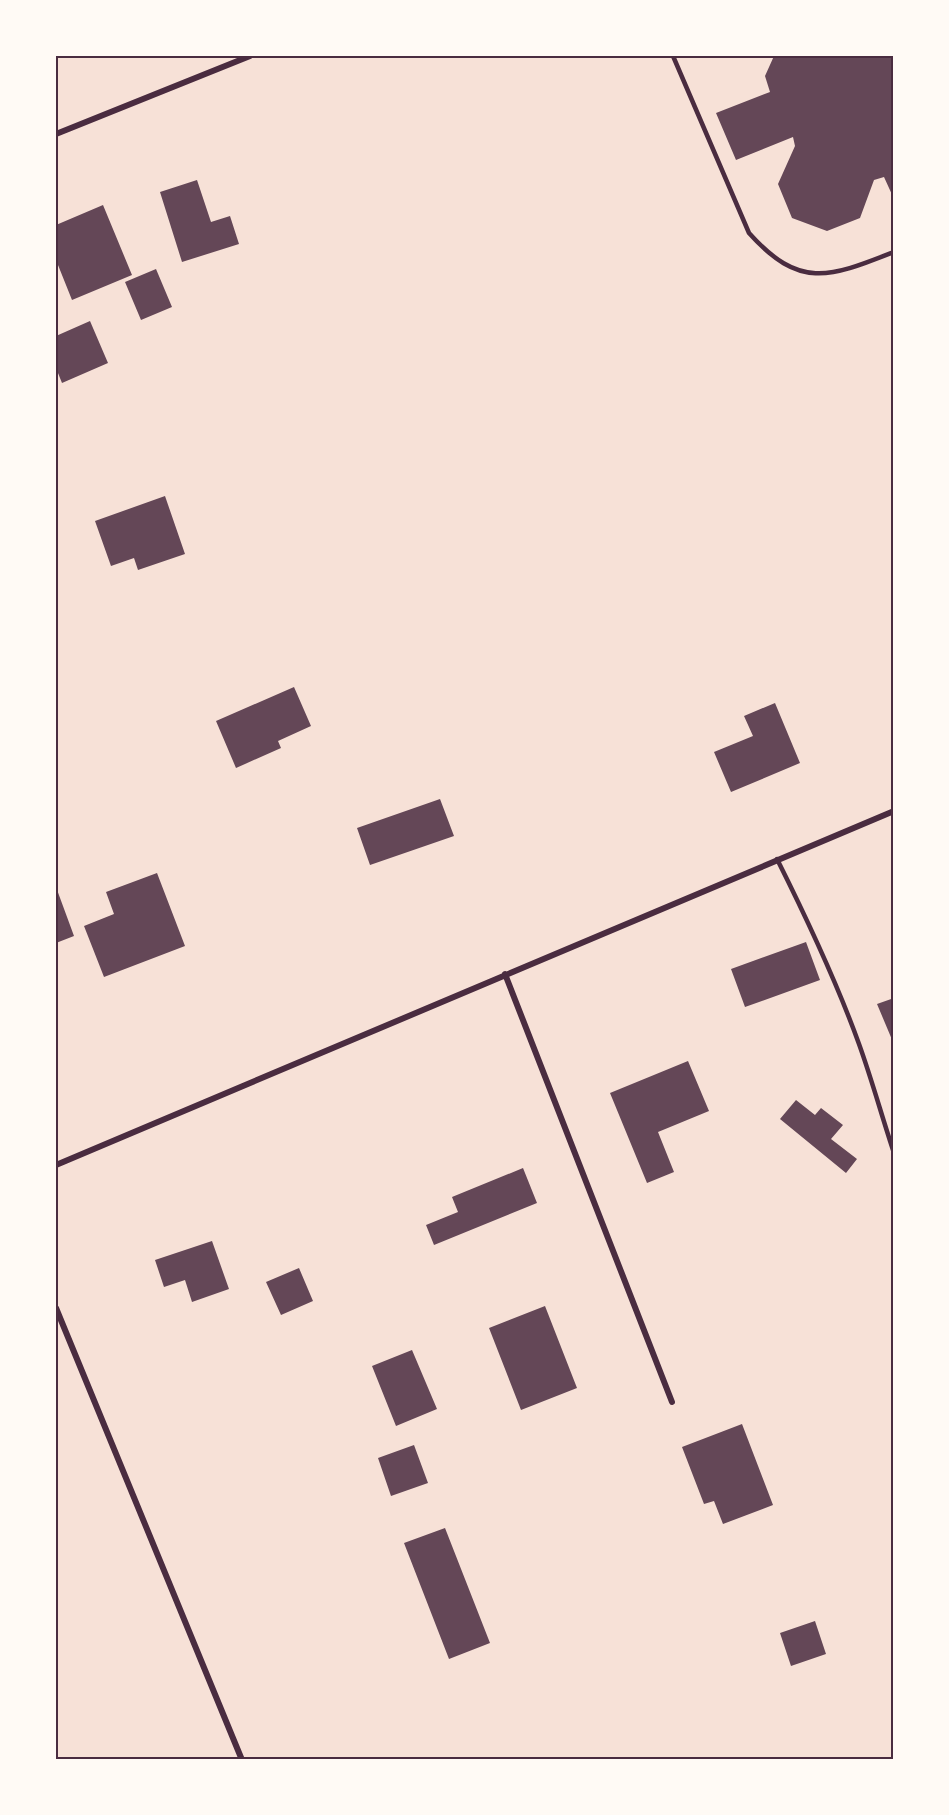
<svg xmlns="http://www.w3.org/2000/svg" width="949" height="1815" viewBox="0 0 949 1815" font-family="'Sofia Sans Condensed',sans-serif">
<rect width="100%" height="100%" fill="#f7e1d7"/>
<path fill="#644757" d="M 774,56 L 894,56 L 894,199 L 884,177 L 874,180 L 860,218 L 827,231 L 792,218 L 778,184 L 795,146 L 793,137 L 736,160 L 716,113 L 770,92 L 765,76 Z
M 197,180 L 211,222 L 230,216 L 239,244 L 182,262 L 160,192 Z
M 103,205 L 132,275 L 72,300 L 56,260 L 56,225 Z
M 156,269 L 172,307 L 141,320 L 125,282 Z
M 90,321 L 108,363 L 62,383 L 56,368 L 56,336 Z
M 165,496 L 185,554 L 138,570 L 134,558 L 111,566 L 95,521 Z
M 294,687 L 311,726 L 278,741 L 281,748 L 236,768 L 216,721 Z
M 775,703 L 800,763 L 731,792 L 714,752 L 753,736 L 744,716 Z
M 440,799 L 454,836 L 370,865 L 357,828 Z
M 157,873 L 185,946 L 104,977 L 84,926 L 114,914 L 106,892 Z
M 56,887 L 74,936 L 56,943 Z
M 806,942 L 820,980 L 745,1007 L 731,969 Z
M 894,998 L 894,1042 L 893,1042 L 877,1004 Z
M 688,1061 L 709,1111 L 658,1132 L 674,1172 L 647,1183 L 610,1093 Z
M 796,1100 L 815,1115 L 821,1108 L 843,1125 L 831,1139 L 857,1159 L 846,1173 L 780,1119 Z
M 523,1168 L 537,1203 L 434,1245 L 426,1225 L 458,1212 L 452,1197 Z
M 212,1241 L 229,1289 L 192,1302 L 185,1280 L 164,1287 L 155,1260 Z
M 299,1268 L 313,1301 L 281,1315 L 266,1282 Z
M 545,1306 L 577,1388 L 521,1410 L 489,1328 Z
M 412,1350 L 437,1409 L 396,1426 L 372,1366 Z
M 742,1424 L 773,1505 L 723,1524 L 714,1501 L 704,1504 L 682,1447 Z
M 414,1445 L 428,1483 L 391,1496 L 378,1458 Z
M 445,1528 L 490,1643 L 449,1659 L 404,1543 Z
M 815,1621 L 826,1654 L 791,1666 L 780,1633 Z"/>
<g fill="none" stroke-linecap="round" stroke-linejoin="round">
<path stroke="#4a2c40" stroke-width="4.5" d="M 673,56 L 749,233 C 800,290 830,277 894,252
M 777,859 C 807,919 836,980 859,1044 C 872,1080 882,1117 894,1153"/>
<path stroke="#4a2c40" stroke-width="6" d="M 56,134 L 250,56
M 505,974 L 672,1402
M 56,1165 L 894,811
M 56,1308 L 242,1760"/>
</g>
<rect width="949" height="1815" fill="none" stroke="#fffaf5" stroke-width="114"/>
<rect x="57" y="57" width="835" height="1701" fill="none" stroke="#4a2c40" stroke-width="2"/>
</svg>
